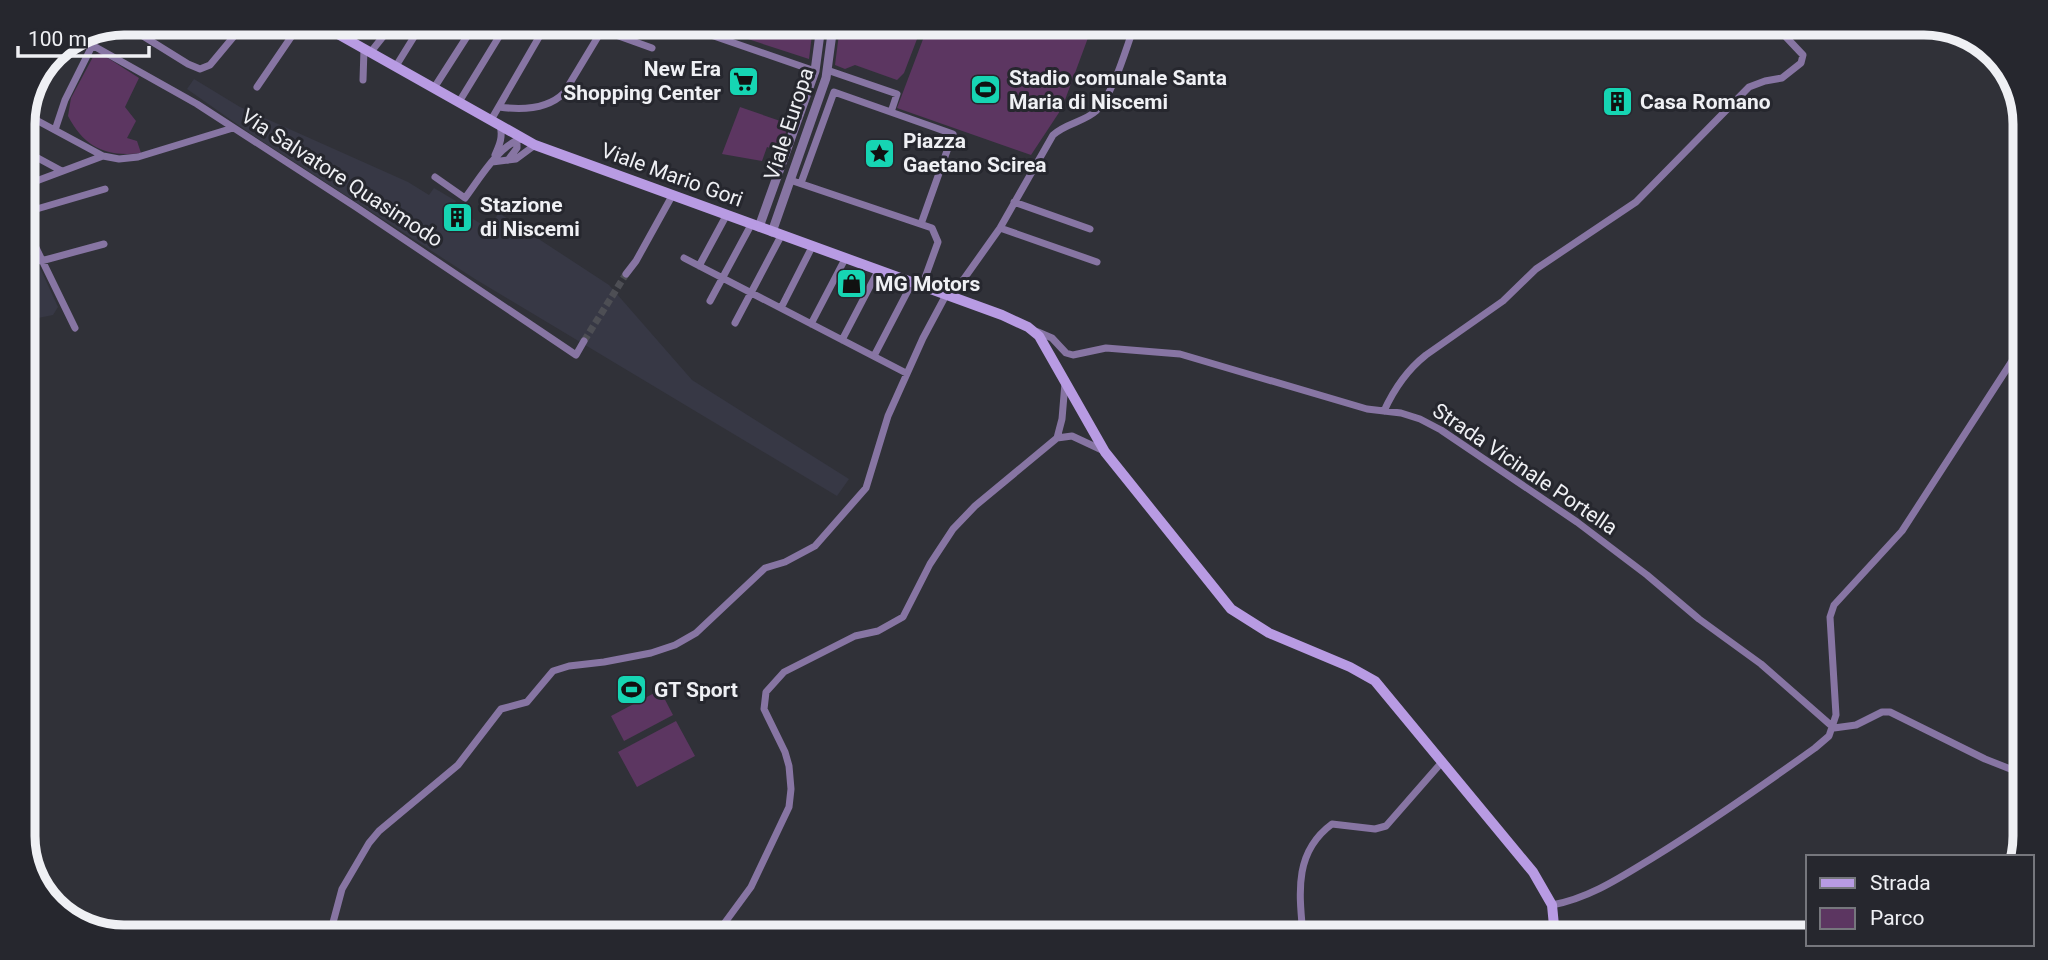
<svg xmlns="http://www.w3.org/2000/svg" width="2048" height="960" viewBox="0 0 2048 960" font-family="Roboto,sans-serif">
<rect width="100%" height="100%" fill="#303138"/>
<path fill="#373845" d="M 194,79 L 240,107 L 408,182 L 429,195 L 434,188 L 456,201 L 453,207 L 488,228 L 499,213 L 609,285 L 692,380 L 849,479 L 837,496 L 475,279 L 251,134 L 187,89 Z
M 23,231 L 58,307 L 53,315 L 23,321 Z"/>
<path fill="#5c3661" d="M 705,25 L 813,26 L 809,59 Z
M 840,26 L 922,26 L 904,73 L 897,80 L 855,65 L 845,69 L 835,65 Z
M 928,26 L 1092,27 L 1062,108 L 1031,155 L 897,108 Z
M 100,53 L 139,78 L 125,107 L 136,121 L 127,138 L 137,141 L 141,153 C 106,157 85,148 68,116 L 71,98 L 94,55 Z
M 740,107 L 789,124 L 779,151 L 767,147 L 762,161 L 722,154 Z
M 660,690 L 673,715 L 624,741 L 611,716 Z
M 676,721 L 695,756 L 637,787 L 618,752 Z"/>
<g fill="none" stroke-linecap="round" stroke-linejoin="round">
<path stroke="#4d4e54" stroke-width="7" stroke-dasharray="7 3.5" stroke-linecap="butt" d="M 584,341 L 626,274"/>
<path stroke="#8775a3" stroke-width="7" d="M 122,23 L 188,64 L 200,69 L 210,65 L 245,23
M 682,25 L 815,71
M 602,30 L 652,48
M 83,40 L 197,104 L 356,207 L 576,355 L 584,341
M 370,53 L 393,24
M 396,66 L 422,24
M 827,70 L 897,94 L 891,112
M 363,80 L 364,49
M 257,87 L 300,24
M 434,88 L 475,24
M 459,102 L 500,35
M 499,107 C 521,110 547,110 564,93 L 605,25
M 25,114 L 103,156
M 491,120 L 546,25
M 55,130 L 65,100 L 93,44
M 23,150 L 60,170
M 495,155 C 500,144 503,137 500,124
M 508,160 L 517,148 L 517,136
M 492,162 L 516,159 L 535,145
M 435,177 L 465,198 C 478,181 500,143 522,139
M 790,180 L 932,228 L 938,242 L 922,286
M 801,183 L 834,92 L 953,134 L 921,224
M 23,186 L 103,156 L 119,159 L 138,157 L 233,128
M 1014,202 L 1090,229
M 23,213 L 105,189
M 23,221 L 75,328
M 1000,228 L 1097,262
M 684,258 L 906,373
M 41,261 L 104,244
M 699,266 L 726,216
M 626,274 L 636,261 L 672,196
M 951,297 L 1000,228 L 1053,135 C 1066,123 1084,122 1096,111 C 1114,93 1125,51 1134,27
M 710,301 L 751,225
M 781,308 L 812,247
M 735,323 L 781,236
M 811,324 L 845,259
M 1038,332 L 1052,338 L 1066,353 L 1073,355 L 1106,348 L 1180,354 L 1367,409 L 1401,413 L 1420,419 L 1441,430 L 1577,522 L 1647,575 L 1699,619 L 1761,664 L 1834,728 L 1856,725 L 1882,712 L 1890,712 L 1985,759 L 2018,772
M 842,340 L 878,271
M 874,356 L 912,283
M 1384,411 C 1394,389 1407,370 1426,355 L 1503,301 L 1536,269 L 1636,202 L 1749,87 L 1765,81 L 1782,78 L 1801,63 L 1803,55 L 1786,37 L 1789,30
M 1057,438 L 1062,419 L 1065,383
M 1552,905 C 1590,898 1621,877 1654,857 C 1709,823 1762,786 1815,748 L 1829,736 L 1836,715 L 1830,617 L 1834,605 L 1902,531 L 2023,344
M 331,930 L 342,889 L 369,843 L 379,831 L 458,765 L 501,709 L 527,702 L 553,671 L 569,666 L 604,662 L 651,653 L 675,645 L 696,633 L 765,568 L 785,562 L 815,546 L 866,488 L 888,416 L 923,338 L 946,295
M 718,932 L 751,887 L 789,807 L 791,789 L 789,766 L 785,752 L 764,709 L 766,692 L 784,672 L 855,636 L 878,631 L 903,617 L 930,564 L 953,529 L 975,506 L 1057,438 L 1072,436 L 1102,450
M 1303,935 C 1299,892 1294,852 1332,824 L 1375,829 L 1386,826 L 1442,762"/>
<path stroke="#8775a3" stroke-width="9" d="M 759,227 L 815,71 L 821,26
M 772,232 L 826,78 L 833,26"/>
<path stroke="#b89be3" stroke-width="10" d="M 320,24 L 535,145 L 1002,315 L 1028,327 L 1039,336 L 1105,452 L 1231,609 L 1269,633 L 1350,667 L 1375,681 L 1533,872 L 1552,905 L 1555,936"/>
</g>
<defs>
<symbol id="supermarket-square" viewBox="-11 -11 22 22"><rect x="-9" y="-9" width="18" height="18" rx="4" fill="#16d5b3" stroke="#26272e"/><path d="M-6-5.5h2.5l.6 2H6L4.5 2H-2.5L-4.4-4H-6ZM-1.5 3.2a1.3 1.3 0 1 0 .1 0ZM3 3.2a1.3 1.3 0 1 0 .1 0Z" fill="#111"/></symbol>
<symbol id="stadium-square" viewBox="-11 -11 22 22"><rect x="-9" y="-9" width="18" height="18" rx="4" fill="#16d5b3" stroke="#26272e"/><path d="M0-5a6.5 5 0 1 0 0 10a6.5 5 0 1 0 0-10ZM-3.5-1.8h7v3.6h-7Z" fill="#111"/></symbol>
<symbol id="building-square" viewBox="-11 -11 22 22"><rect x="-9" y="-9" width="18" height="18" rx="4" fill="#16d5b3" stroke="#26272e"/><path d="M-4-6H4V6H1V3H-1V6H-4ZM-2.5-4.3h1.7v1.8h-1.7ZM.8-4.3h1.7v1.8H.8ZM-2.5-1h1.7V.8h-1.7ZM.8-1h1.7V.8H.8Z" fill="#111"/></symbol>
<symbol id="sight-square" viewBox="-11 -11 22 22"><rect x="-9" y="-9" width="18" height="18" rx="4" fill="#16d5b3" stroke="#26272e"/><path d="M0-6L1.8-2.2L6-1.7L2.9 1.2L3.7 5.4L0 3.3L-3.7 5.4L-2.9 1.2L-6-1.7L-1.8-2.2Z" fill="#111"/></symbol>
<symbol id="shop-square" viewBox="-11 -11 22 22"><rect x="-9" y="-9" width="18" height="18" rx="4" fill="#16d5b3" stroke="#26272e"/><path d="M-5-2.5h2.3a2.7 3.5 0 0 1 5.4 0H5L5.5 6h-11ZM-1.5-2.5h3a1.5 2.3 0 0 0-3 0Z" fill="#111"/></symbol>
</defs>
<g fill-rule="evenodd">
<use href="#supermarket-square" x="726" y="64" width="35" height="35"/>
<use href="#stadium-square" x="968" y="72" width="35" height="35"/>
<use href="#building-square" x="1600" y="84" width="35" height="35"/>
<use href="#sight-square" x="862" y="136" width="35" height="35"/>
<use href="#building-square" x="440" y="200" width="35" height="35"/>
<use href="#shop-square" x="834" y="266" width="35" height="35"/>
<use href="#stadium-square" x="614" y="672" width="35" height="35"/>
</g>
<g text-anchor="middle" stroke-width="6" stroke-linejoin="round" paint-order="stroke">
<g font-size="21" font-weight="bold" fill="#eff0f4" stroke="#26272e" text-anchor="start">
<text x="721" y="76" text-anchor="end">New Era<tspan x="721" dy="24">Shopping Center</tspan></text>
<text x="1009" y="85">Stadio comunale Santa<tspan x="1009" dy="24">Maria di Niscemi</tspan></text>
<text x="1640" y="109">Casa Romano</text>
<text x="903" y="148">Piazza<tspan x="903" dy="24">Gaetano Scirea</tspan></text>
<text x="480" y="212">Stazione<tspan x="480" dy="24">di Niscemi</tspan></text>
<text x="875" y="291">MG Motors</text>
<text x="654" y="697">GT Sport</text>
</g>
<g font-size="21" fill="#eff0f4" stroke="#26272e">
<text transform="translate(789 124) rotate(-72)" y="7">Viale Europa</text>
<text transform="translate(672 175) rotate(20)" y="7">Viale Mario Gori</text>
<text transform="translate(342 178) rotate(33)" y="7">Via Salvatore Quasimodo</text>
<text transform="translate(1525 469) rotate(34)" y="7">Strada Vicinale Portella</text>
</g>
</g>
<path d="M0 0H2048V960H0ZM124 35H1924A89 89 0 0 1 2013 124V836A89 89 0 0 1 1924 925H124A89 89 0 0 1 35 836V124A89 89 0 0 1 124 35Z" fill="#26272e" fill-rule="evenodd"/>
<path fill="none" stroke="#eff0f4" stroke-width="9" d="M124 35H1924A89 89 0 0 1 2013 124V836A89 89 0 0 1 1924 925H124A89 89 0 0 1 35 836V124A89 89 0 0 1 124 35Z"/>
<rect x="1806" y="855" width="228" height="91" fill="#26272e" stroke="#76777d" stroke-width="2"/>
<rect x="1820" y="878" width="35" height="10" fill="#b89be3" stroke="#76777d" stroke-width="2"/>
<text x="1870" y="890" font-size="21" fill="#eff0f4">Strada</text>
<rect x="1820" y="908" width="35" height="21" fill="#5c3661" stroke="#76777d" stroke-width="2"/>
<text x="1870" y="925" font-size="21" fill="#eff0f4">Parco</text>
<path d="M18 46v10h131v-10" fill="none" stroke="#eff0f4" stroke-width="3.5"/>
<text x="28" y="46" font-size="21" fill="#eff0f4" stroke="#26272e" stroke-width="5" paint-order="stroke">100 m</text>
</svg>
